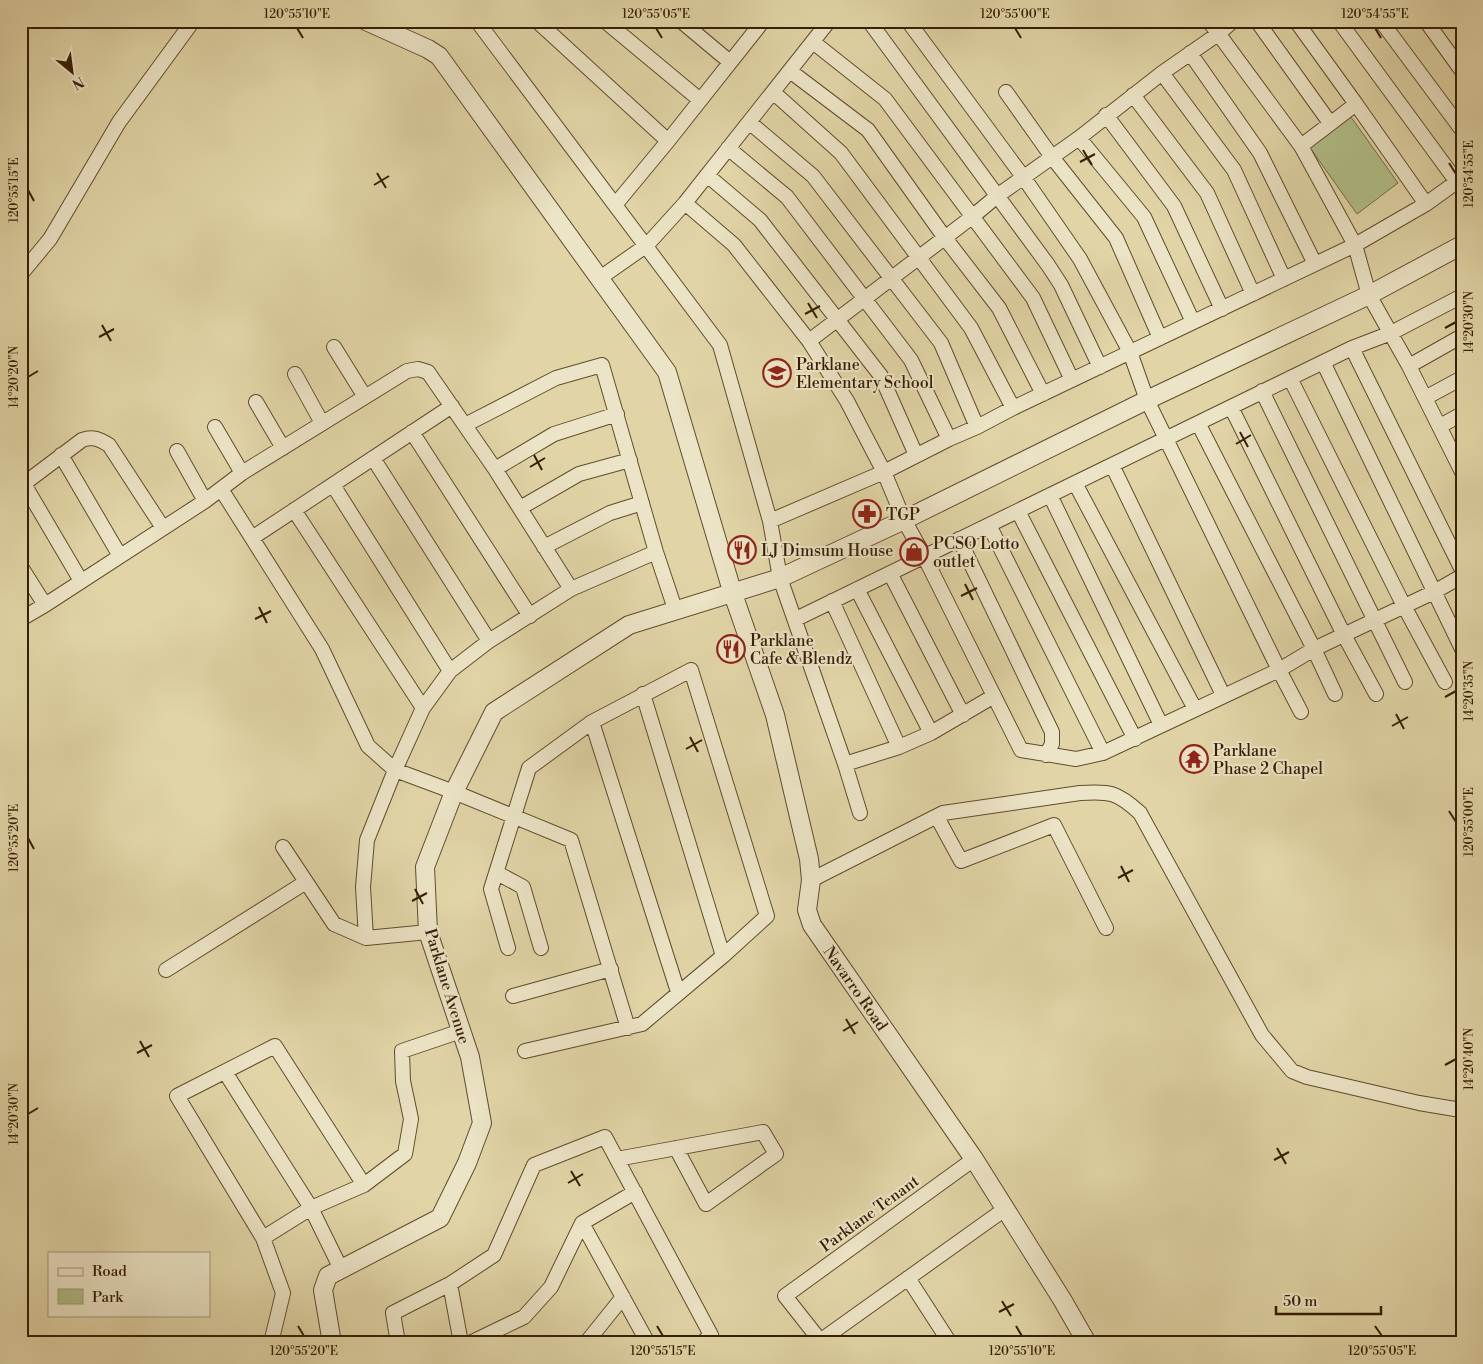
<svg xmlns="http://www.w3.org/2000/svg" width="1483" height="1364" viewBox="0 0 1483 1364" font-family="'Libre Bodoni',serif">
<rect width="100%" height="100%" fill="#e1d5a7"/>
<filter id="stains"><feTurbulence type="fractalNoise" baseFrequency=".004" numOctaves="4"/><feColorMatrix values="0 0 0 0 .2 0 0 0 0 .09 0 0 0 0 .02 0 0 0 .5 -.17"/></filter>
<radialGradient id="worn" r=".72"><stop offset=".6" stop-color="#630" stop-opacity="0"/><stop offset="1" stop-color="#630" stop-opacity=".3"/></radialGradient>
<path fill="#b1bd88" stroke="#746e46" d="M 1351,117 L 1398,183 L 1357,214 L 1308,145 Z"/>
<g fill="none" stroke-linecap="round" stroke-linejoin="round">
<defs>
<path id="minor" d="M 477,21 L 720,345 L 770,521 L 780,578 L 845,764 L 860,813
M 537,21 L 668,141
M 605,21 L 700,100
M 681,21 L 730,62
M 869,21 L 1048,265 L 1061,285 L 1100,367
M 908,21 L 1024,178 L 1080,259 L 1130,352 L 1147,400 L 1279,670 L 1301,712
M 1209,21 L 1301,146 L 1355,245 L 1369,295 L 1409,366 L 1462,472
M 1257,21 L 1330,123
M 1296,21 L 1356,104
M 1339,21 L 1457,182
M 1381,21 L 1462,130
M 1426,21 L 1462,71
M 813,42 L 885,99 L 1033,298 L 1072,380
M 1190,53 L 1260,153 L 1315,264
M 790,71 L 868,130 L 945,238 L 999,308 L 1043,394
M 1162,73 L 1234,170 L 1284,279
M 773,92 L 841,153 L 971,328 L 1013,408
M 1006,92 L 1052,157 L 1116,238 L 1160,338
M 1133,95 L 1207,193 L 1253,294
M 1106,115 L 1174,206 L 1222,309
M 749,122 L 813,176 L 941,343 L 977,427
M 1079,138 L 1144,217 L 1193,322
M 1301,146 L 1356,104 L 1426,204
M 728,148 L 787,197 L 911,360 L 949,439
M 707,175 L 760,220 L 881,376 L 916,455
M 685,203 L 734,245 L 809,341 L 847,401 L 884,472 L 904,520 L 924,556 L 1021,750 L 1076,759 L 1103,753 L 1279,670 L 1314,649 L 1434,592 L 1462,576
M 615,205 L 668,141 L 763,21
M 21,274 L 50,239 L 119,122 L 193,21
M 600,278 L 647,245 L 685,203 L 829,21
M 809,341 L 972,217 L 997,196 L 1079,138 L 1162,73 L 1218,34 L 1233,21
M 334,347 L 365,397
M 1352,348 L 1462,570
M 1323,362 L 1462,649
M 1409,366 L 1462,336
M 295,374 L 322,423
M 1290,378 L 1404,606 L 1445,682
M 1262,391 L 1405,682
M 1425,398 L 1462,378
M 256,402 L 283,448
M 1231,407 L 1344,635 L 1376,694
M 1198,423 L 1314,649 L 1335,694
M 465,425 L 556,378 L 602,365 L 656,552 L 675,609
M 1440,426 L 1462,414
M 215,427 L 242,473
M 412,432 L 530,616
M 177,451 L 205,501
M 61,455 L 120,556
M 373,458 L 489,641
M 1112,465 L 1223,695
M 495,469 L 554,434 L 617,414
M 1075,483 L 1195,709
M 24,484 L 81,581
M 333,485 L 450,671
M 21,486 L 82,440 C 93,436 99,439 109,445 L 163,528
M 221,489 L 322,649 L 368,746 L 395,770 L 454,792 L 571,840 L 628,1028
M 1050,495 L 1161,725
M 520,508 L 579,474 L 630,460
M 294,510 L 423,708
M 1018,511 L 1135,739
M 770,521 L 884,472 L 949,439 L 977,427 L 1013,408 L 1355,245 L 1426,204 L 1462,178
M 989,525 L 1103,753
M 252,538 L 452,406
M 959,539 L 1052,732 L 1052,744 L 1046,755
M 544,547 L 610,513 L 642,503
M 21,567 L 45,605
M 890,573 L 963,715
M 857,589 L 931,733
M 832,601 L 899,747
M 21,619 L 45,605 L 205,501 L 242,473 L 407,371 L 418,369 L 428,372 L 495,469 L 571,589
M 796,619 L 1352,348 L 1391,333 L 1462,296
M 643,694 L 723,956
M 592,722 L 678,992
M 845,764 L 899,747 L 931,733 L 994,696
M 937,817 L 961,861 L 1054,825 L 1106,928
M 283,847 L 334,924 L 366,938 L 428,932
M 497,873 L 523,887 L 541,948
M 811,880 L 943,813 L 1080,793 C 1110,791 1117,792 1140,813 L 1262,1035 L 1292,1071 L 1307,1077 L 1419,1103 L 1455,1109 L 1462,1107
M 366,938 L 363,887 L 367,840 L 395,770 L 423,708 L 450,671 L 489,641 L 571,589 L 656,552
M 508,948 L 491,889 L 529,768 L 592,722 L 691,670 L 767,916 L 723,956 L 642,1024 L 525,1051
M 166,970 L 306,882
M 513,996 L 611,969
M 225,1072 L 311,1208 L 341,1269
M 617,1159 L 763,1132 L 776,1154 L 706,1204 L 676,1148
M 582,1223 L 648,1343
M 263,1238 L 311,1208 L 364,1185 L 405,1154 L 411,1119 L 403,1081 L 402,1051 L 461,1031
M 908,1278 L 950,1343
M 450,1284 L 461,1343
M 820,1341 L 1005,1209
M 271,1343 L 283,1293 L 263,1238 L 177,1096 L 275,1046 L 364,1185
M 398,1343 L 393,1313 L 450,1284 L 494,1255 L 534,1165 L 605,1137 L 711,1335 L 702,1343
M 470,1343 L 524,1317 L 551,1287 L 582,1223 L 635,1192
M 586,1343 L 623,1297
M 822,1343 L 785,1296 L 974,1159"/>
<path id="tertiary" d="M 366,21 L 428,49 L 439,56 L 667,372 L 732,591 L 775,715 L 809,859 L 811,880 L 807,910 L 812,925 L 974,1159 L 1063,1301 L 1087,1343
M 332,1343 L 323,1290 L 328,1276 L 440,1218 L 467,1163 L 482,1123 L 470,1057 L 428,932 L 425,867 L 454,792 L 494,712 L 629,625 L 780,578 L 904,520 L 1147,400 L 1369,295 L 1462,245"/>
</defs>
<use href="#minor" stroke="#614c2d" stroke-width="16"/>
<use href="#tertiary" stroke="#614c2d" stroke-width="20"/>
<use href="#minor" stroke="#ece4c6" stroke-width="14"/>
<use href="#tertiary" stroke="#ece4c6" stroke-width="18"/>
</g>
<path fill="none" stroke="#361e04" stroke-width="2" d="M 297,28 L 303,38M 656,28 L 662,38M 1015,28 L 1021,38M 1375,28 L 1381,38M 1083,150 L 1092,165M 1080,162 L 1095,154M 1449,163 L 1456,174M 377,173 L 386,188M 374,185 L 389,176M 28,190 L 34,201M 808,303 L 817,318M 805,314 L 820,306M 102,325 L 111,341M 1445,328 L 1456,322M 99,337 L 114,329M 28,377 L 38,371M 1240,432 L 1248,447M 1236,444 L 1251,435M 534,455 L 542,470M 530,467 L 545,458M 965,584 L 973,600M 961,596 L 977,588M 259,607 L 267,623M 255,619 L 271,611M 1445,697 L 1456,691M 1396,714 L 1404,729M 1392,726 L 1408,717M 690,737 L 698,752M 686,749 L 702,740M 1449,811 L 1456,822M 28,838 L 34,849M 1121,866 L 1129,882M 1118,878 L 1133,870M 415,889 L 423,904M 412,901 L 427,893M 846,1019 L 855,1034M 843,1031 L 858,1022M 140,1041 L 149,1057M 137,1053 L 152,1045M 1445,1065 L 1456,1059M 28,1114 L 38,1108M 1277,1148 L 1286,1164M 1274,1160 L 1289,1152M 571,1171 L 580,1186M 568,1183 L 583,1174M 1002,1301 L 1011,1316M 999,1312 L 1014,1304M 298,1326 L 304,1336M 657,1326 L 663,1336M 1016,1326 L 1022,1336M 1375,1326 L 1382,1336"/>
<defs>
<symbol id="school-ring" viewBox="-11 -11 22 22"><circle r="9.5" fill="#ece4c6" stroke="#8f2418" stroke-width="1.5"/><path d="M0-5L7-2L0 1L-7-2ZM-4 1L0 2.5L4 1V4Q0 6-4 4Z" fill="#8f2418"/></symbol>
<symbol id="pharmacy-ring" viewBox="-11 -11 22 22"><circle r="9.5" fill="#ece4c6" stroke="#8f2418" stroke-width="1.5"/><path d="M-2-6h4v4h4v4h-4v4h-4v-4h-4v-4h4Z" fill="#8f2418"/></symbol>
<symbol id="restaurant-ring" viewBox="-11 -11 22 22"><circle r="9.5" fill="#ece4c6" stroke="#8f2418" stroke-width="1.5"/><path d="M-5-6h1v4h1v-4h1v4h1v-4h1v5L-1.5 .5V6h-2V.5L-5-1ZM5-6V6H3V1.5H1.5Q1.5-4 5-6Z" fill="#8f2418"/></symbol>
<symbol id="shop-ring" viewBox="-11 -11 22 22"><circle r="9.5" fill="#ece4c6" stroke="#8f2418" stroke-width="1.5"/><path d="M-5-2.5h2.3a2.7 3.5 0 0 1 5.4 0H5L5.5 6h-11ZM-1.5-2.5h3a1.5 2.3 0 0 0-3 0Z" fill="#8f2418"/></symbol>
<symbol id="temple-ring" viewBox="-11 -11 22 22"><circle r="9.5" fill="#ece4c6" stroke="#8f2418" stroke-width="1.5"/><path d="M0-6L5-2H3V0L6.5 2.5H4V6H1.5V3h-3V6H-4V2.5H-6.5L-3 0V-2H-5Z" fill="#8f2418"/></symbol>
</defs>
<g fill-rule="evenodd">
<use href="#school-ring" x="761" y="357" width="32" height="32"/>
<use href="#pharmacy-ring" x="851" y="498" width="32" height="32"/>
<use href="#restaurant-ring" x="726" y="534" width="32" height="32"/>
<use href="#shop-ring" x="898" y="536" width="32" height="32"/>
<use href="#restaurant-ring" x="715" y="633" width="32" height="32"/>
<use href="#temple-ring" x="1178" y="743" width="32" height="32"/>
</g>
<g text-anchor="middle" stroke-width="4" stroke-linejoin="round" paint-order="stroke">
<g font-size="16" fill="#361e04" stroke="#ece4c6" text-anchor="start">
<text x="796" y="370">Parklane<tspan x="796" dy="18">Elementary School</tspan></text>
<text x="886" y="520">TGP</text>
<text x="933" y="549">PCSO Lotto<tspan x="933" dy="18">outlet</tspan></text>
<text x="761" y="556">LJ Dimsum House</text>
<text x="750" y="646">Parklane<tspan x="750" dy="18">Cafe &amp; Blendz</tspan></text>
<text x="1213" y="756">Parklane<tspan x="1213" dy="18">Phase 2 Chapel</tspan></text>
</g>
<g font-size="16" fill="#361e04" stroke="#ece4c6">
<text transform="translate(448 986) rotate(73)" y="6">Parklane Avenue</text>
<text transform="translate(856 988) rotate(55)" y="6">Navarro Road</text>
<text transform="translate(869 1213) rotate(-36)" y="6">Parklane Tenant</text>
</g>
</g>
<rect width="1483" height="1364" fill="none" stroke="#e1d5a7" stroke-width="55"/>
<rect x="48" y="1252" width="162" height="65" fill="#ece4c6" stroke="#a39578"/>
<rect x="58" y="1268" width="25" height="8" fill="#ece4c6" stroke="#a39578"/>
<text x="92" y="1276" font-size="15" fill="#361e04">Road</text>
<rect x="58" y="1289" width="25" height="15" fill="#b1bd88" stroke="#a39578"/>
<text x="92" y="1302" font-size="15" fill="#361e04">Park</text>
<g transform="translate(72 72) rotate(151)" stroke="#ece4c6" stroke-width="4" paint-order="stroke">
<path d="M0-4L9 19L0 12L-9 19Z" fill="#361e04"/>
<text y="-8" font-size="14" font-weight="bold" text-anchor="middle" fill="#361e04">N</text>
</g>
<path d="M1276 1306v8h105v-8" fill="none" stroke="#361e04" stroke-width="2.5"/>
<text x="1283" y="1306" font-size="15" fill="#361e04" stroke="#ece4c6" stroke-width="4" paint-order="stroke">50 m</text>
<rect x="28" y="28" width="1428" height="1308" fill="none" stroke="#361e04" stroke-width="2"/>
<g font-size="12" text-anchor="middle" fill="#361e04">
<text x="297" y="18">120°55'10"E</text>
<text x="656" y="18">120°55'05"E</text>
<text x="1015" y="18">120°55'00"E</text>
<text x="1375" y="18">120°54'55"E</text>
<text transform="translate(1469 174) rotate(-90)" y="4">120°54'55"E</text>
<text transform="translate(14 190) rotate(-90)" y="4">120°55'15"E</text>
<text transform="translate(1469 322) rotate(-90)" y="4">14°20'30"N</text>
<text transform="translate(14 377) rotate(-90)" y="4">14°20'20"N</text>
<text transform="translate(1469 691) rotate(-90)" y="4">14°20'35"N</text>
<text transform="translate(1469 822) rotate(-90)" y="4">120°55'00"E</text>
<text transform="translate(14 838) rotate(-90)" y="4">120°55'20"E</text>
<text transform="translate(1469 1059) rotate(-90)" y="4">14°20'40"N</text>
<text transform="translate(14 1114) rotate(-90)" y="4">14°20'30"N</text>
<text x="304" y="1355">120°55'20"E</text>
<text x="663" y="1355">120°55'15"E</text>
<text x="1022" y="1355">120°55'10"E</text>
<text x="1382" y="1355">120°55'05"E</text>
</g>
<rect width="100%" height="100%" filter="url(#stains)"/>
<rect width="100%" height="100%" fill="url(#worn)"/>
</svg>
